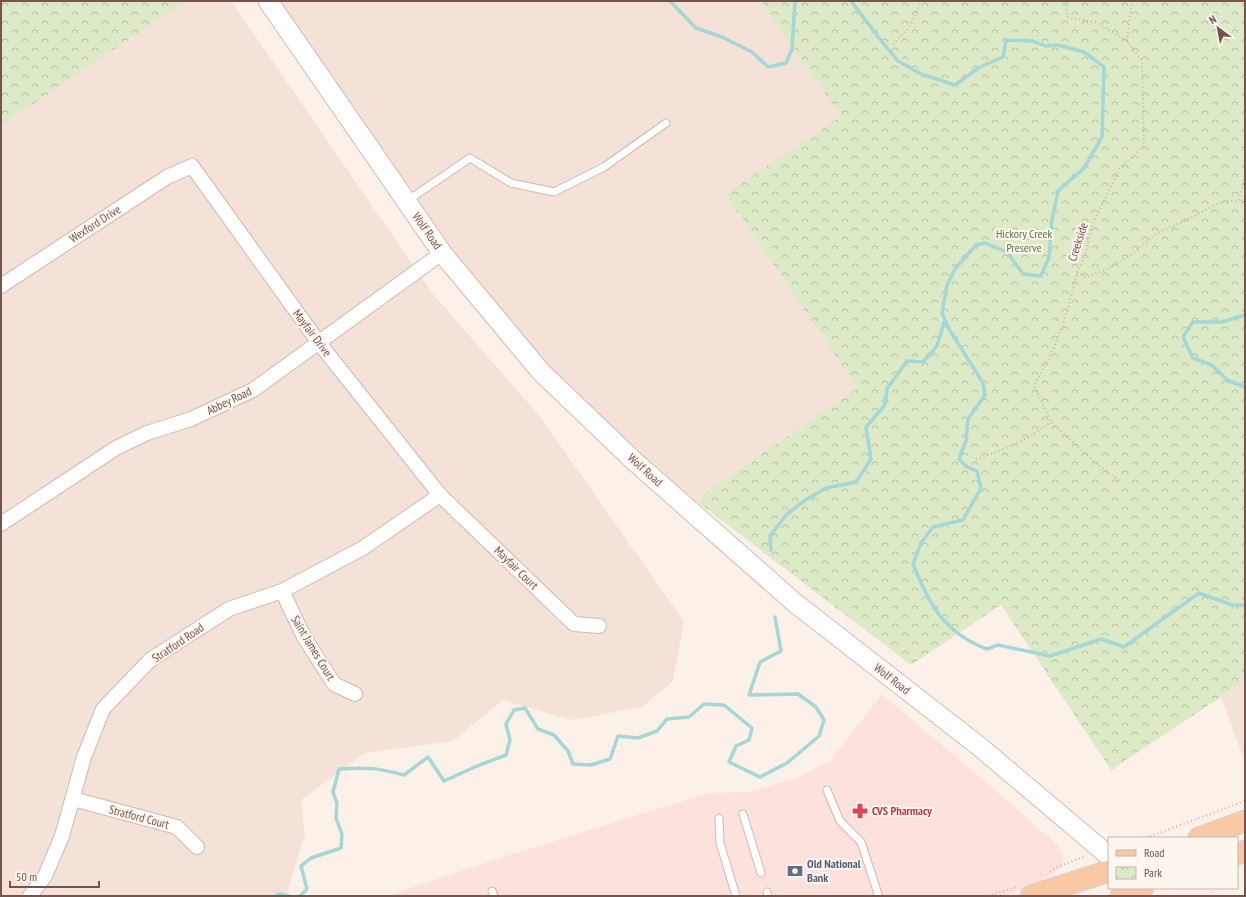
<svg xmlns="http://www.w3.org/2000/svg" width="1246" height="897" viewBox="0 0 1246 897" font-family="'PT Sans Narrow',sans-serif">
<defs>
<pattern id="park-crowns" width="20" height="18" patternUnits="userSpaceOnUse"><rect width="20" height="18" fill="#dceac7"/><path d="M2 6a3 3 0 1 1 6 0M12 15a3 3 0 1 1 6 0" fill="none" stroke="#b7c0a4"/></pattern>
</defs>
<rect width="100%" height="100%" fill="#fcf1e9"/>
<path fill="#f4e2d8" d="M 187,1 L 231,1 L 433,294 L 538,414 L 684,621 L 673,681 L 642,707 L 571,720 L 503,700 L 453,741 L 365,753 L 301,800 L 305,834 L 286,896 L 1,896 L 1,126 Z
M 277,1 L 760,1 L 842,116 L 725,194 L 857,388 L 703,494 L 699,503 L 618,437 L 547,366 L 449,250 Z
M 1245,681 L 1245,762 L 1221,697 Z"/>
<path fill="#fce1dd" d="M 882,694 L 1017,809 L 1059,847 L 1062,852 L 1063,859 L 1062,866 L 1058,870 L 1031,886 L 1005,896 L 386,896 L 503,857 L 708,793 L 749,792 L 794,779 L 830,761 Z"/>
<path fill="url(#park-crowns)" d="M 1,1 L 187,1 L 1,126 Z
M 760,1 L 1245,1 L 1245,681 L 1111,770 L 1001,605 L 911,665 L 699,503 L 703,494 L 857,388 L 725,194 L 841,116 Z"/>
<g fill="none" stroke-linecap="round" stroke-linejoin="round">
<path stroke="#a4d7d5" stroke-width="3.5" d="M 670,1 L 696,28 L 722,37 L 752,52 L 768,67 L 786,63 L 792,49 L 795,1
M 851,1 L 879,38 L 898,61 L 921,74 L 955,85 L 980,67 L 1003,57 L 1006,40 L 1033,41 L 1045,46 L 1058,45 L 1084,52 L 1104,67 L 1102,137 L 1084,168 L 1058,191 L 1052,220 L 1049,257 L 1041,276 L 1023,274 L 1007,252 L 985,243 L 976,245 L 955,269 L 947,285 L 942,313 L 949,329 L 983,383 L 985,395 L 968,419 L 966,441 L 959,459 L 967,467 L 977,471 L 981,488 L 963,520 L 933,527 L 921,543 L 913,564 C 929,604 944,633 987,649 L 998,645 L 1050,656 L 1101,639 L 1124,647 L 1199,593 L 1232,605 L 1245,605
M 1245,315 L 1222,322 L 1193,322 L 1183,337 L 1193,358 L 1212,365 L 1227,380 L 1245,387
M 771,550 L 770,536 L 787,514 L 804,501 L 826,488 L 856,482 L 871,459 L 866,427 L 885,405 L 887,389 L 907,361 L 923,362 L 937,346 L 945,319
M 276,896 L 279,894 L 289,896
M 300,896 L 307,889 L 301,866 L 311,858 L 341,848 L 342,834 L 336,818 L 337,803 L 333,792 L 339,769 C 366,767 378,768 404,775 L 428,757 L 444,781 L 477,766 L 506,755 L 510,740 L 506,724 L 514,710 L 525,708 L 538,729 L 554,735 L 568,751 L 573,764 L 591,765 L 610,759 L 618,736 L 638,738 L 657,731 L 667,719 L 689,717 L 704,704 L 724,705 L 752,728 L 749,740 L 736,746 L 729,762 L 760,777 L 787,763 L 819,736 L 824,720 L 816,707 L 798,694 L 749,695 L 760,662 L 781,651 L 775,617"/>
<defs>
<path id="lane" d="M 407,201 L 470,158 L 511,183 L 554,192 L 604,167 L 666,123
M 827,790 L 840,821 L 861,842 L 878,894
M 743,814 L 761,873
M 719,818 L 720,843 L 736,896
M 492,891 L 494,896
M 767,892 L 768,896"/>
<path id="street" d="M 1,286 L 167,177 L 192,166 L 319,343 L 440,495 L 574,624 L 599,626
M 1,524 L 116,448 L 147,433 L 191,419 L 253,390 L 442,253
M 282,591 L 304,637 L 334,684 L 355,694
M 73,799 L 177,827 L 197,847
M 30,896 L 45,876 L 62,836 L 84,757 L 103,709 L 150,660 L 229,609 L 282,591 L 363,548 L 440,495"/>
<path id="secondary" d="M 268,1 L 442,253 L 541,372 L 634,461 L 795,603 L 980,747 L 1109,856"/>
<path id="primary" d="M 1199,838 L 1245,821
M 1237,854 L 1245,851
M 1031,896 L 1109,871
M 1121,896 L 1143,888"/>
</defs>
<use href="#lane" stroke="#d0b9b1" stroke-width="9"/>
<use href="#street" stroke="#d0b9b1" stroke-width="16"/>
<use href="#secondary" stroke="#d6bab1" stroke-width="21"/>
<use href="#primary" stroke="#d9cfcd" stroke-width="23"/>
<path stroke="#d6aea4" stroke-width="2" stroke-dasharray="1 3" stroke-linecap="butt" d="M 1065,1 L 1067,16 L 1070,18 L 1096,22 L 1127,41 L 1142,61 L 1144,145 L 1120,168 L 1092,225 L 1086,253 L 1077,273 L 1067,313 L 1054,348 L 1034,386 L 1051,422 L 1094,462 L 1121,482
M 1127,41 L 1132,1
M 893,44 L 909,28 L 921,1
M 1245,142 L 1244,145 L 1245,150
M 1245,176 L 1239,201 L 1245,202
M 1077,273 L 1086,277 L 1103,271 L 1130,256 L 1157,233 L 1191,218 L 1222,201 L 1239,201
M 976,459 L 994,453 L 1029,437 L 1051,422
M 1136,838 L 1141,838
M 1142,838 L 1151,836 L 1245,801
M 1050,872 L 1057,867 L 1086,856
M 1211,888 L 1214,896
M 988,896 L 1017,887"/>
<use href="#lane" stroke="#fff" stroke-width="7"/>
<use href="#street" stroke="#fff" stroke-width="14"/>
<use href="#secondary" stroke="#fff" stroke-width="19"/>
<use href="#primary" stroke="#f8c9a4" stroke-width="21"/>
</g>
<defs>
<symbol id="pharmacy-bare" viewBox="-9 -9 18 18"><path d="M-2-6h4v4h4v4h-4v4h-4v-4h-4v-4h4Z" fill="#e0444e" stroke="#fff6f0" stroke-width="2.5" paint-order="stroke"/></symbol>
<symbol id="bank-bare" viewBox="-9 -9 18 18"><path d="M-6-4H6V4H-6ZM0-2.3a2.3 2.3 0 1 0 0 4.6a2.3 2.3 0 1 0 0-4.6Z" fill="#5c6f8a" stroke="#fff6f0" stroke-width="2.5" paint-order="stroke"/></symbol>
</defs>
<g fill-rule="evenodd">
<use href="#pharmacy-bare" x="849" y="800" width="22" height="22"/>
<use href="#bank-bare" x="784" y="860" width="22" height="22"/>
</g>
<g text-anchor="middle" stroke-width="4" stroke-linejoin="round" paint-order="stroke">
<g font-size="12" fill="#76544d" stroke="#fff6f0">
<text transform="translate(95 224) rotate(-33)" y="4">Wexford Drive</text>
<text transform="translate(427 231) rotate(55)" y="4">Wolf Road</text>
<text transform="translate(1078 242) rotate(-72)" y="4">Creekside</text>
<text transform="translate(312 333) rotate(53)" y="4">Mayfair Drive</text>
<text transform="translate(229 401) rotate(-26)" y="4">Abbey Road</text>
<text transform="translate(645 470) rotate(42)" y="4">Wolf Road</text>
<text transform="translate(516 568) rotate(44)" y="4">Mayfair Court</text>
<text transform="translate(178 643) rotate(-34)" y="4">Stratford Road</text>
<text transform="translate(313 648) rotate(59)" y="4">Saint James Court</text>
<text transform="translate(892 679) rotate(38)" y="4">Wolf Road</text>
<text transform="translate(139 817) rotate(15)" y="4">Stratford Court</text>
</g>
<g font-size="12" fill="#5b7542" stroke="#fff6f0">
<text x="1024" y="238">Hickory Creek<tspan x="1024" dy="14">Preserve</tspan></text>
</g>
<g font-size="12" font-weight="bold" fill="#be3a42" stroke="#fff6f0" text-anchor="start">
<text x="872" y="815">CVS Pharmacy</text>
</g>
<g font-size="12" font-weight="bold" fill="#4e5e75" stroke="#fff6f0" text-anchor="start">
<text x="807" y="868">Old National<tspan x="807" dy="14">Bank</tspan></text>
</g>
</g>
<rect width="1246" height="897" fill="none" stroke="#76544d" stroke-width="4"/>
<rect x="1108" y="837" width="130" height="52" fill="#fff6f0" stroke="#c8b5af"/>
<rect x="1116" y="850" width="20" height="6" fill="#f8c9a4" stroke="#c8b5af"/>
<text x="1144" y="857" font-size="12" fill="#76544d">Road</text>
<rect x="1116" y="867" width="20" height="12" fill="url(#park-crowns)" stroke="#c8b5af"/>
<text x="1144" y="877" font-size="12" fill="#76544d">Park</text>
<g transform="translate(1218 28) rotate(328)" stroke="#fff6f0" stroke-width="3" paint-order="stroke">
<path d="M0-3L7 15L0 10L-7 15Z" fill="#76544d"/>
<text y="-6" font-size="11" font-weight="bold" text-anchor="middle" fill="#76544d">N</text>
</g>
<path d="M10 881v6h89v-6" fill="none" stroke="#76544d" stroke-width="2"/>
<text x="16" y="881" font-size="12" fill="#76544d" stroke="#fff6f0" stroke-width="3" paint-order="stroke">50 m</text>
</svg>
